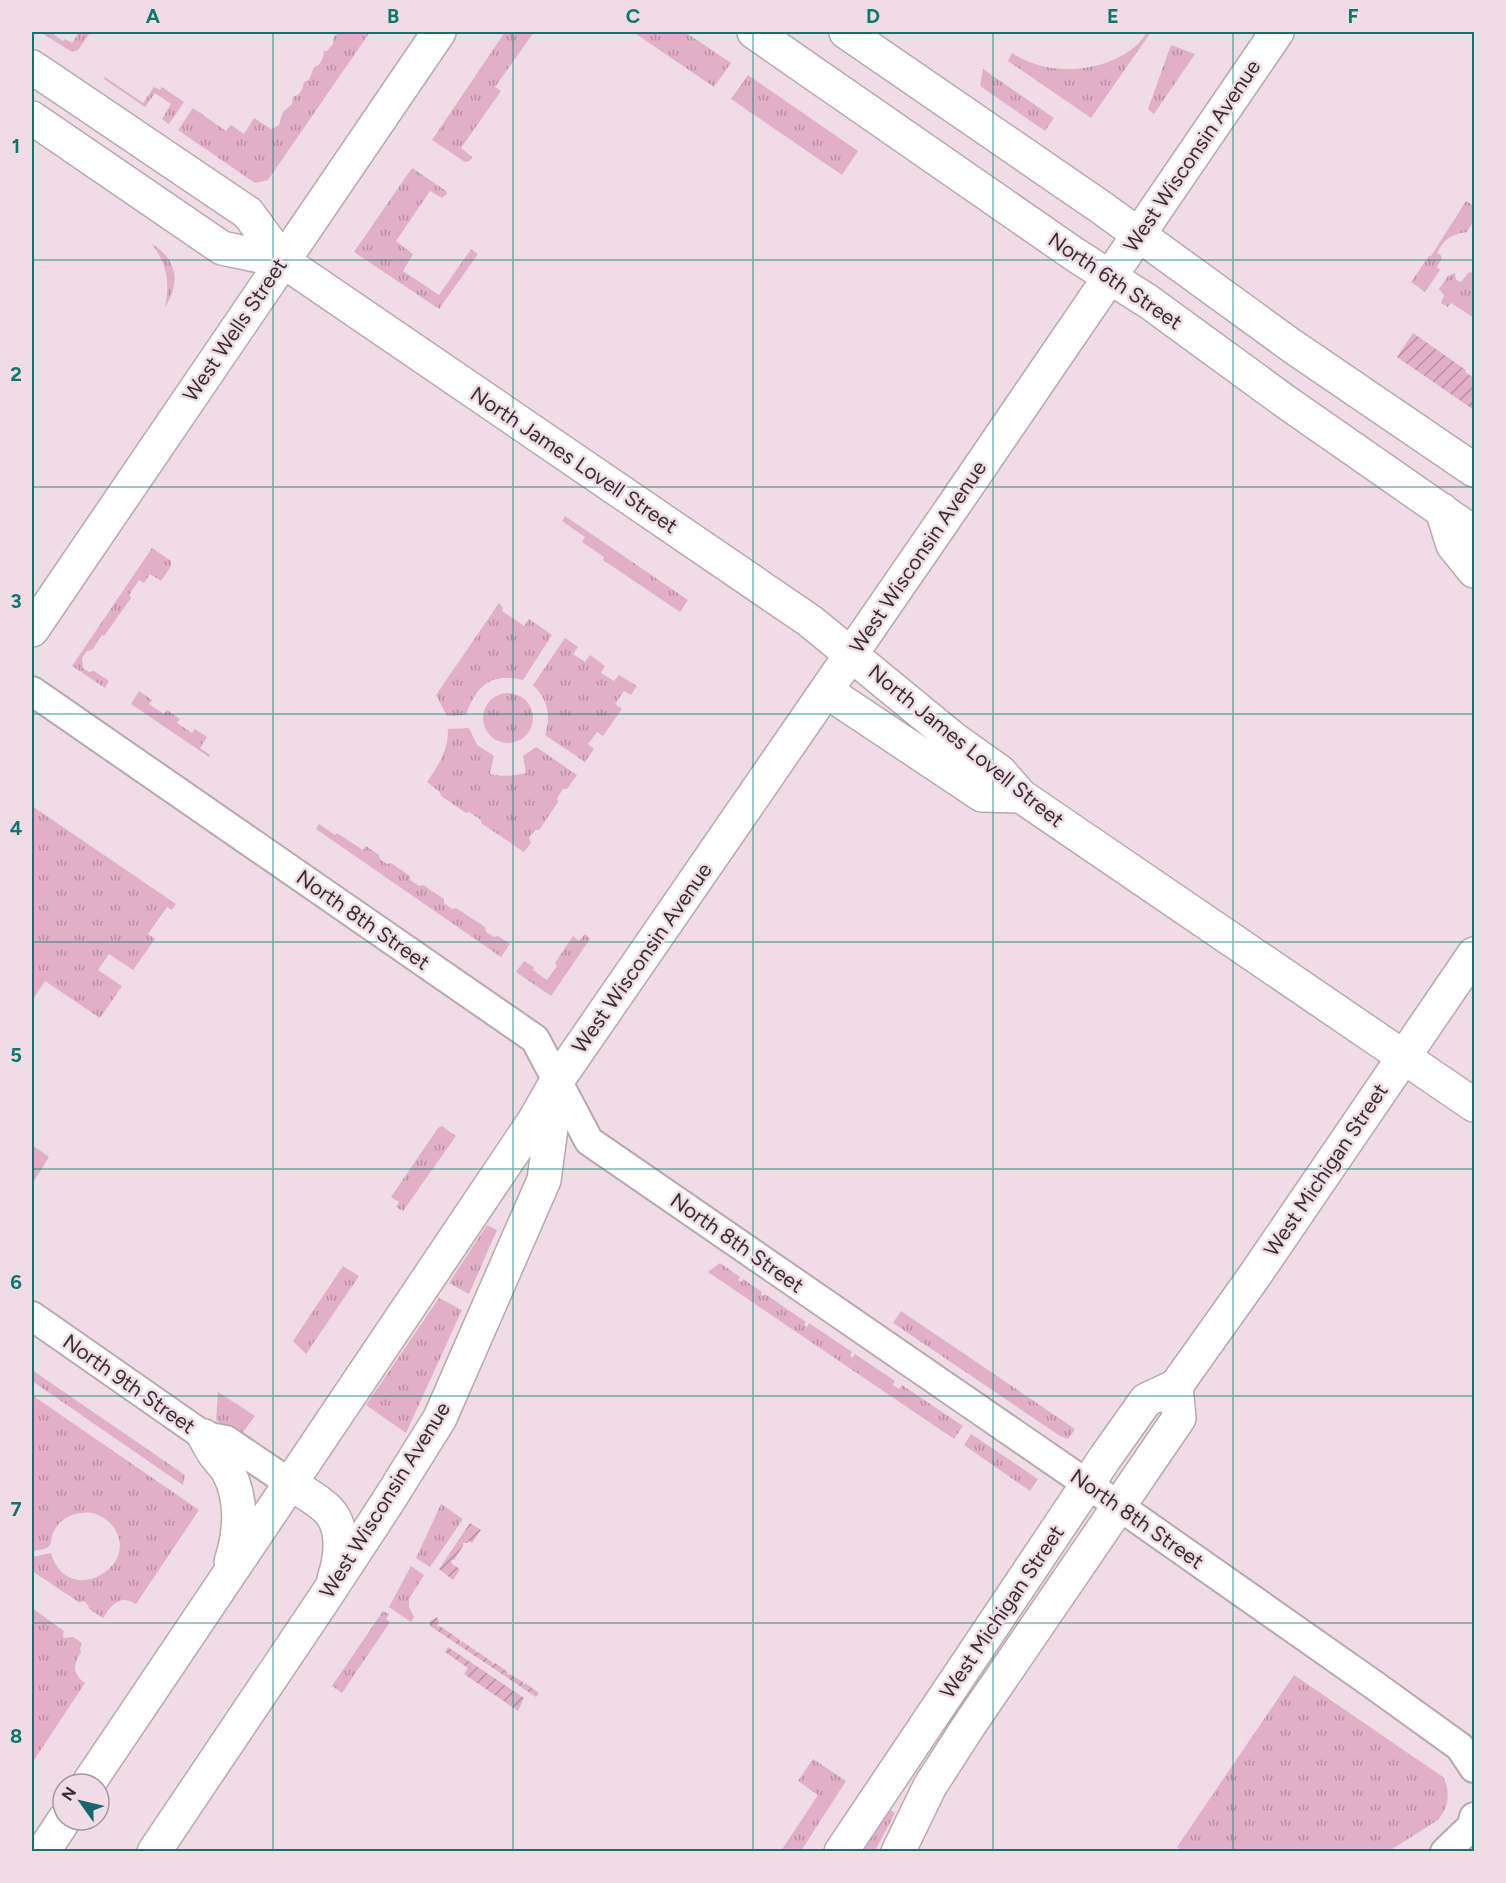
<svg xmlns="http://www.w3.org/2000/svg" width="1506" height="1883" viewBox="0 0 1506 1883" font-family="Figtree,sans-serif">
<defs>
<pattern id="grass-tufts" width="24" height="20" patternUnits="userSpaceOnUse" patternTransform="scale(1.5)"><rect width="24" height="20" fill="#e2afc9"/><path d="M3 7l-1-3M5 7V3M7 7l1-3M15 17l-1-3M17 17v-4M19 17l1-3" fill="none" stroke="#b88fa4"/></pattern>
<pattern id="garden-furrows" width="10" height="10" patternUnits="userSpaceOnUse" patternTransform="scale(1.5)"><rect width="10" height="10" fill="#e2afc9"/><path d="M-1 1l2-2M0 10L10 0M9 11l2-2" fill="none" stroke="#b88fa4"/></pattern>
</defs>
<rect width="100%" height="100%" fill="#efdce5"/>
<path fill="url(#grass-tufts)" d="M 40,32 L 50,32 L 63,41 L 65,39 L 72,43 L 79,32 L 90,33 L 78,50 L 72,52 Z
M 341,32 L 370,32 L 268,180 L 255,183 L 178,130 L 193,108 L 226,131 L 231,125 L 244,134 L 254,118 L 271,129 L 279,125 L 283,112 L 292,104 L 293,97 C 301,95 303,88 304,82 L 309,80 L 314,67 C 322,65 323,58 324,51 L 327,51 L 333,44 L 334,36 Z
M 505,32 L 534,32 L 495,87 L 501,91 L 461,148 L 472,157 L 470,161 L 465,162 L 432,140 Z
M 633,32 L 685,32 L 731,63 L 714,87 Z
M 1147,32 L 1151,32 L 1091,118 L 1008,61 L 1012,53 C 1046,76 1099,74 1132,49 C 1138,45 1143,38 1147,32 Z
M 1171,45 L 1195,54 L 1154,114 L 1148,109 Z
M 983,69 L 1054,118 L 1045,131 L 980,86 Z
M 748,75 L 858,151 L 842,175 L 731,99 Z
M 105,77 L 143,103 L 154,87 L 160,90 L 162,87 L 184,102 L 169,124 L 162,119 L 171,104 L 155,93 L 145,107 L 104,79 Z
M 412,168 L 446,191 L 447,194 L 442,198 L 430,191 L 396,241 L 413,254 L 403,271 L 439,295 L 471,249 L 478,254 L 439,309 L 354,252 Z
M 1466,201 L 1474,206 L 1474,221 L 1467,232 C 1452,234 1443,239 1437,254 L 1440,254 L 1442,258 L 1437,267 L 1440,270 L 1425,292 L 1411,282 L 1429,256 L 1431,256 Z
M 152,244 C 177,260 181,282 165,307 C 170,283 167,264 152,244 Z
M 1473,271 L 1474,272 L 1474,318 L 1451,303 L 1448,307 L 1441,303 L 1444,295 L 1439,289 L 1448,276 L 1455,273 L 1456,280 L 1461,282 L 1469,272 L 1471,273 Z
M 565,516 L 688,600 L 680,612 L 603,560 L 604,557 L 582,542 L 585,537 L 562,521 Z
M 152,548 L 171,561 L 171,566 L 161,581 L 150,574 L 144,583 L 139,580 L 129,595 L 131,598 L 104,636 L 102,635 L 92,650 L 87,651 L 82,658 L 83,668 L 89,672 L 94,671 L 109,681 L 105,688 L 72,666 Z
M 499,603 L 503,608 L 502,611 L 524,626 L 529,619 L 552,635 L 523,680 C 491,672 476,686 466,715 L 447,716 L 436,695 Z
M 565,638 L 578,647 L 573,654 L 585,662 L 590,655 L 605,666 L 601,673 L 614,681 L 619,675 L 637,686 L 631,695 L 624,691 L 615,704 L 622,709 L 603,736 L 597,732 L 588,744 L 594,749 L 585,762 L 545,735 C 551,717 548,699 533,685 Z
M 139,691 L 152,700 L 149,704 L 164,714 L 167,710 L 180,719 L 177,723 L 192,733 L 195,729 L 207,737 L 200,748 L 210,755 L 209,757 L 131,704 Z
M483 718a25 25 0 1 1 50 0a25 25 0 1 1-50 0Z
M 469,728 L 477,745 L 494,756 L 490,774 C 503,777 513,776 526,773 L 523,756 L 536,747 L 577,775 L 567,789 L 563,789 L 557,798 L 558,802 L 539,830 L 535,830 L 529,838 L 531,843 L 524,852 L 481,823 L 481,820 L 469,812 L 466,813 L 441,796 L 440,792 L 427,782 C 439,764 448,752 448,729 Z
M 32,806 L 176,904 L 172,910 L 167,907 L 148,934 L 155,939 L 133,970 L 109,954 L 98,970 L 122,986 L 100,1018 L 45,981 L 32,1001 Z
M 319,824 L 335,835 L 337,833 L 363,850 L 366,846 L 379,855 L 380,859 L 387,864 L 391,863 L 410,876 L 410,880 L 419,886 L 423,885 L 444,899 L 444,903 L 452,909 L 456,908 L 485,927 L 486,932 L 494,937 L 498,936 L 510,944 L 501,957 L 316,829 Z
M 585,934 L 590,939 L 551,996 L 516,972 L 524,961 L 534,967 L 533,970 L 547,980 L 557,966 L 555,963 L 573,936 L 579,941 Z
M 442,1126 L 456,1136 L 403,1211 L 396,1207 L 399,1202 L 391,1197 L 438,1128 Z
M 32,1145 L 49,1157 L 32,1184 Z
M 487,1225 L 497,1230 L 469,1294 L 449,1283 Z
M 720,1263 L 740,1277 L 738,1280 L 741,1282 L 743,1279 L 762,1292 L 761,1295 L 763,1296 L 765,1294 L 806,1322 L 804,1325 L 807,1327 L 809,1323 L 852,1352 L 850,1356 L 852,1358 L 855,1354 L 895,1381 L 893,1385 L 899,1389 L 902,1385 L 963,1426 L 954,1439 L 708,1272 Z
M 343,1266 L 359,1276 L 306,1354 L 293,1341 Z
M 439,1298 L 462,1310 L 406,1433 L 366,1405 Z
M 901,1311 L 1075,1429 L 1068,1439 L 1060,1436 L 893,1323 Z
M 32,1370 L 185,1475 L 183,1485 L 32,1381 Z
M 218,1392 L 255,1416 L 240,1436 L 216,1420 Z
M 32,1395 L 199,1510 L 136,1604 C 119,1594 112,1605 103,1618 L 89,1609 C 88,1605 87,1602 82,1601 L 80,1603 L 32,1571 L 32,1557 L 51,1553 C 68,1611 146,1564 111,1524 C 103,1516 92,1511 82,1513 C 69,1514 58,1521 53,1533 C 51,1537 52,1543 49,1546 C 46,1550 37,1550 32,1551 Z
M 971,1434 L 1038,1479 L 1030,1491 L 964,1445 Z
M 441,1504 L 463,1519 L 430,1567 L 416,1558 Z
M 411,1566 L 424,1575 L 409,1599 L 409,1607 L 414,1617 L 411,1622 L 389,1607 Z
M 32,1608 L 64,1631 L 63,1635 L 64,1638 L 73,1637 L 82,1643 L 80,1649 L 81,1652 C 73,1664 72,1674 85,1683 L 32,1763 Z
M 383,1611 L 389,1614 L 386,1619 L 390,1622 L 342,1693 L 332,1686 Z
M 1294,1675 L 1443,1777 C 1451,1792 1449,1807 1438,1820 L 1389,1851 L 1183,1851 L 1177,1847 Z
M 813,1759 L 846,1781 L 801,1851 L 781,1851 L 818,1795 L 798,1781 Z
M 888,1809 L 895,1813 L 875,1851 L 860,1852 Z"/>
<path fill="url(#garden-furrows)" d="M 1413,333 L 1466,370 L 1465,372 L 1474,378 L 1474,410 L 1397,357 Z
M 470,1523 L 481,1530 L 472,1543 L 469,1541 L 467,1543 L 463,1543 L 463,1546 L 454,1560 L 451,1560 L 452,1564 L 460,1569 L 453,1580 L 439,1569 Z
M 437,1617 L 439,1621 L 437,1627 L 440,1626 L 460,1640 L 460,1643 L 462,1641 L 476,1651 L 476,1653 L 478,1652 L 492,1662 L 493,1665 L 495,1663 L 508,1672 L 507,1674 L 508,1675 L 510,1674 L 523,1682 L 523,1685 L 525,1683 L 539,1693 L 536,1697 L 430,1626 L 430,1621 Z
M 448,1647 L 524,1698 L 518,1711 L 464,1674 L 468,1668 L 445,1652 Z"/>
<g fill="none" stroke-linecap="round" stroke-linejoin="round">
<defs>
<path id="street" d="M 32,691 L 535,1039 L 589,1141 L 1119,1506 L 1374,1685 L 1460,1747 L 1474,1768
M 32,1316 L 204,1436 L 226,1440 L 291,1484
M 1445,1852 L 1472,1826 L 1474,1817"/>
<path id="secondary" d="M 32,67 L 248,213 L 283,261 L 810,621 L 955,740 L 1000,772 L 1021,796 L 1474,1105
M 32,118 L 222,248 L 283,261
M 32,630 L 439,32
M 826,691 L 982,795 L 1021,796
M 204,1436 C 208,1442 211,1450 216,1456 C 220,1461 224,1465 228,1471 C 243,1500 241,1531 231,1562
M 291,1484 C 303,1492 319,1500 329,1511 C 345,1529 341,1558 334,1579
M 88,1784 L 534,1121 L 557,1081 L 954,505 L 1277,32
M 43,1852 L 64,1820
M 154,1852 L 324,1599 L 387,1503 L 440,1418 L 544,1180 L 555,1098
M 841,1852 L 1105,1458 L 1146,1400 L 1176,1386 L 1255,1275 L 1474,954
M 898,1852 L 930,1786 L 970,1724 L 1179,1418 L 1176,1386"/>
<path id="primary" d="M 754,32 L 1074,254 L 1149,302 L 1286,402 L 1474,533
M 846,32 L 1102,208 L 1292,346 L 1474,470
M 1442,510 L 1453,545 L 1474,571"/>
</defs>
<use href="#street" stroke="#baa8b0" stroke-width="32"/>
<use href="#secondary" stroke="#baa8b0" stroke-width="36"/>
<use href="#primary" stroke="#baa8b0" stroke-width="36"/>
<use href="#street" stroke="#fff" stroke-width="28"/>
<use href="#secondary" stroke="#fff" stroke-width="33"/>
<use href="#primary" stroke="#fff" stroke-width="33"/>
</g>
<path fill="none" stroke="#0f766e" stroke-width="1.5" stroke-opacity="0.55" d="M 273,32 L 273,1852M 513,32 L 513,1852M 753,32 L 753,1852M 993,32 L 993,1852M 1233,32 L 1233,1852M 32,260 L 1474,260M 32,487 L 1474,487M 32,714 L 1474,714M 32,942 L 1474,942M 32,1169 L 1474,1169M 32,1396 L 1474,1396M 32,1623 L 1474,1623"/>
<g text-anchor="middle" stroke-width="5" stroke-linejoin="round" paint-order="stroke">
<g font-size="21" fill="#373033" stroke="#efdce5">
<text transform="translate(1192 156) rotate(-56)" y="7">West Wisconsin Avenue</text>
<text transform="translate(1115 281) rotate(34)" y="7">North 6th Street</text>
<text transform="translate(235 330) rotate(-56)" y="7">West Wells Street</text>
<text transform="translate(574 460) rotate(34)" y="7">North James Lovell Street</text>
<text transform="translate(918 557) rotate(-56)" y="7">West Wisconsin Avenue</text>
<text transform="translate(966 746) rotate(39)" y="7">North James Lovell Street</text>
<text transform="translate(363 920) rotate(35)" y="7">North 8th Street</text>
<text transform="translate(642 958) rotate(-55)" y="7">West Wisconsin Avenue</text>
<text transform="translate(1326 1170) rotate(-56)" y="7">West Michigan Street</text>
<text transform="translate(737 1243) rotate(35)" y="7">North 8th Street</text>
<text transform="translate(129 1384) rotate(35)" y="7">North 9th Street</text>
<text transform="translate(385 1500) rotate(-58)" y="7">West Wisconsin Avenue</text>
<text transform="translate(1137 1519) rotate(35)" y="7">North 8th Street</text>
<text transform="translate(1002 1612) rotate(-56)" y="7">West Michigan Street</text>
</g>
</g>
<rect width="1506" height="1883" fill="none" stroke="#efdce5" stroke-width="66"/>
<g transform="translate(81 1802) rotate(304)"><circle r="28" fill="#efdce5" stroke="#a5979e" stroke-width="1.5"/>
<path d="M0-4.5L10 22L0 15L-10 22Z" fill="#18646f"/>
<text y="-9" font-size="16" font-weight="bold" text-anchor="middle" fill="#373033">N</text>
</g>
<rect x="33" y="33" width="1440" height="1817" fill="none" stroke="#0f766e" stroke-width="2"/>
<g font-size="20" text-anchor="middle" font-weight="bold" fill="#0f766e">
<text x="153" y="23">A</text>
<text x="393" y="23">B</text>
<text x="633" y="23">C</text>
<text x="873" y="23">D</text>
<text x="1113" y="23">E</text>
<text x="1353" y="23">F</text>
<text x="16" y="153">1</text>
<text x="16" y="381">2</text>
<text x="16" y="608">3</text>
<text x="16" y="835">4</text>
<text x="16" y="1062">5</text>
<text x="16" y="1289">6</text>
<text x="16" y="1516">7</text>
<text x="16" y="1743">8</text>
</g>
</svg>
